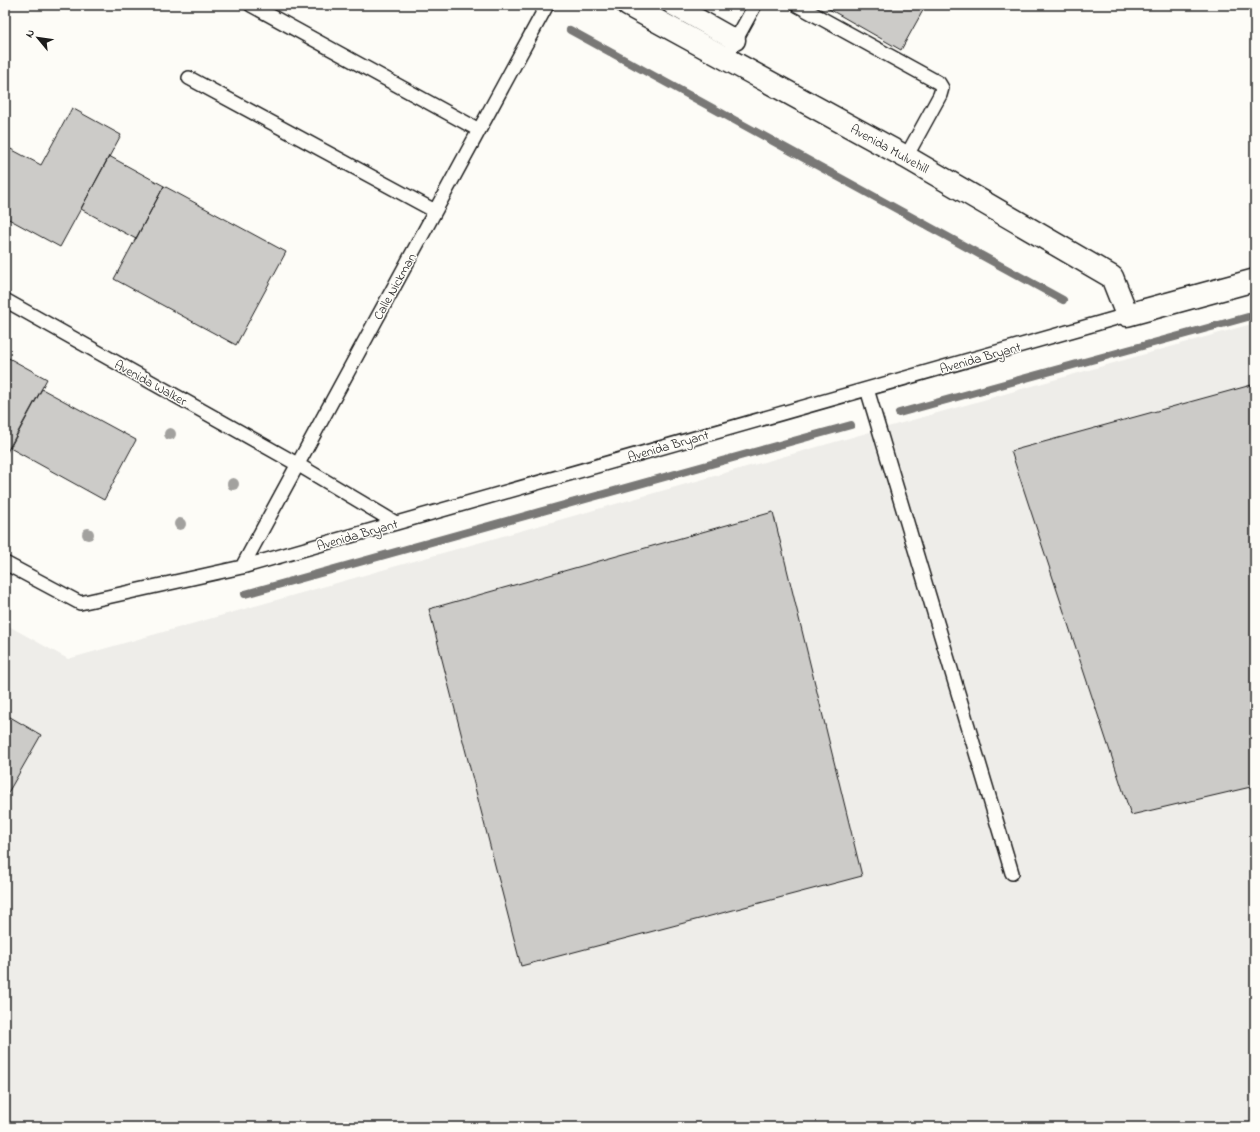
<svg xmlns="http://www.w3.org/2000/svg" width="1260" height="1132" viewBox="0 0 1260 1132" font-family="'Indie Flower',sans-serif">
<rect width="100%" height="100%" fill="#fdfcf7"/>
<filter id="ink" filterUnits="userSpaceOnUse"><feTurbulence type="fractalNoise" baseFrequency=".025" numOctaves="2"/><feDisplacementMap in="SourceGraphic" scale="8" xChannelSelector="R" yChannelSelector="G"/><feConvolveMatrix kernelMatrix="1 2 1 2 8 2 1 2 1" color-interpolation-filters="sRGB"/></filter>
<g filter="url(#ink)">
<path fill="#eeede9" d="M 1255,323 L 1255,1127 L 5,1127 L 5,624 L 68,659 Z"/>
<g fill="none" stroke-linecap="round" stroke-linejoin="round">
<path stroke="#797876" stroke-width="8" d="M 523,5 L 525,6
M 570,30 L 1063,300
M 899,413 L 1255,315
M 245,594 L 851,425"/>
</g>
<path fill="#cccbc8" stroke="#1c1c1c" d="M 294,5 L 307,5 L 304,10 Z
M 822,5 L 926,5 L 901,50 Z
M 72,108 L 121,135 L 60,247 L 5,217 L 5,146 L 41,165 Z
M 109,156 L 164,186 L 136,239 L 81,209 Z
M 164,186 L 286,252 L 236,345 L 114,279 Z
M 5,356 L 47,379 L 7,452 L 5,451 Z
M 1255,384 L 1255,786 L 1131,815 L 1011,451 Z
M 42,389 L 136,440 L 104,500 L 10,448 Z
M 773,512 L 862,876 L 521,966 L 429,609 Z
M 5,714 L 41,735 L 5,798 Z"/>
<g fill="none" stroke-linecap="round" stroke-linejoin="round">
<defs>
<path id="service" d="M 251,5 L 479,130
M 797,5 L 939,83 L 942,88 L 940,95 L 906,157
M 732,47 L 755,5
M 189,78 L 435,211
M 5,300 L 297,464 L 396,523
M 867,389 L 1012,873
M 5,563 L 80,603 L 242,567 L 1127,315
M 242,567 L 547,5"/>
<path id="pedestrian" d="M 673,5 L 735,40"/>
<path id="minor" d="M 628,5 L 906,157 L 1112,277 L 1127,315 L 1255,280"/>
</defs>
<use href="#service" stroke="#1c1c1c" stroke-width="16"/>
<use href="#pedestrian" stroke="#1c1c1c" stroke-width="23"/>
<use href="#minor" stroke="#1c1c1c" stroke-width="25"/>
<use href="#service" stroke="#fdfcf7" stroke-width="13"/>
<use href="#pedestrian" stroke="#fdfcf7" stroke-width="20"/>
<use href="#minor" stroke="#fdfcf7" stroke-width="22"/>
</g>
<g fill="#a2a19e">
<circle cx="170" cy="434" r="6"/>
<circle cx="233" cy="484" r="6"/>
<circle cx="180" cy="524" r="6"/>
<circle cx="88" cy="534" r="6"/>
</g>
</g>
<g text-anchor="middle" stroke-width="3" stroke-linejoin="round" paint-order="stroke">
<g font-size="13" fill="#1c1c1c" stroke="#fdfcf7">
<text transform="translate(890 148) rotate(29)" y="5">Avenida Mulvehill</text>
<text transform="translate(394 286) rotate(-61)" y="5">Calle Nickman</text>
<text transform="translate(980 357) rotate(-16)" y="5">Avenida Bryant</text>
<text transform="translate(151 382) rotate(29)" y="5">Avenida Walker</text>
<text transform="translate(668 445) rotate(-16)" y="5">Avenida Bryant</text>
<text transform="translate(357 534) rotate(-16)" y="5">Avenida Bryant</text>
</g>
</g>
<rect width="1260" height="1132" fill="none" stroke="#fdfcf7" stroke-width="20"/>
<rect x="10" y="10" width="1240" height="1112" fill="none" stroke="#1c1c1c" stroke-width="1.5" filter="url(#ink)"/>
<g transform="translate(38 38) rotate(299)" stroke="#fdfcf7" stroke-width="3" paint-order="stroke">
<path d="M0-3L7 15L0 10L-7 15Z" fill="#1c1c1c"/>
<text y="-6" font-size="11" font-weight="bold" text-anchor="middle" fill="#1c1c1c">N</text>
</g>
</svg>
